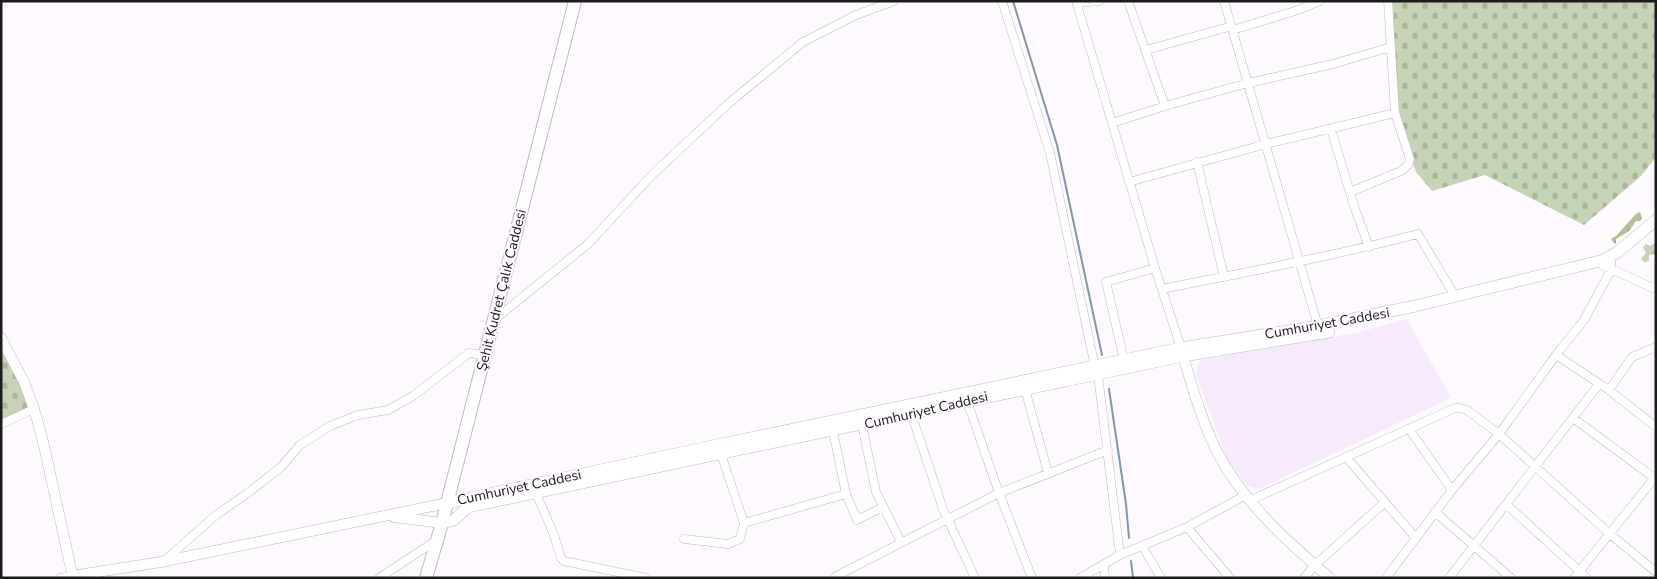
<svg xmlns="http://www.w3.org/2000/svg" width="1657" height="579" viewBox="0 0 1657 579" font-family="'Nunito Sans',sans-serif">
<defs>
<pattern id="forest-crowns" width="20" height="18" patternUnits="userSpaceOnUse" patternTransform="scale(1.25)"><rect width="20" height="18" fill="#afc195"/><path d="M2 6a3 3 0 1 1 6 0M12 15a3 3 0 1 1 6 0" fill="none" stroke="#96a580"/></pattern>
<pattern id="cemetery-stones" width="16" height="16" patternUnits="userSpaceOnUse" patternTransform="scale(1.25)"><rect width="16" height="16" fill="#c6d3b5"/><path d="M2 7V4a2 2 0 0 1 4 0v3zM10 15v-3a2 2 0 0 1 4 0v3z" fill="#aab59b"/></pattern>
<pattern id="park-crowns" width="20" height="18" patternUnits="userSpaceOnUse" patternTransform="scale(1.25)"><rect width="20" height="18" fill="#c6d3b5"/><path d="M2 6a3 3 0 1 1 6 0M12 15a3 3 0 1 1 6 0" fill="none" stroke="#aab59b"/></pattern>
</defs>
<rect width="100%" height="100%" fill="#fdf9fe"/>
<path fill="#f8eafd" d="M 1407,319 L 1451,398 L 1259,489 L 1248,486 L 1227,459 L 1196,375 L 1200,360 L 1355,333 Z"/>
<path fill="url(#forest-crowns)" d="M 1640,212 L 1642,218 L 1640,221 L 1636,221 L 1629,231 L 1616,239 L 1616,244 L 1613,242 L 1611,239 L 1616,236 L 1636,214 Z"/>
<path fill="url(#cemetery-stones)" d="M 1393,1 L 1656,1 L 1656,157 L 1641,176 L 1584,225 L 1485,175 L 1432,191 L 1416,172 L 1396,113 Z
M 1,343 L 33,410 L 1,427 Z"/>
<path fill="url(#park-crowns)" d="M 1655,243 L 1656,254 L 1649,255 L 1649,261 L 1644,262 L 1641,259 L 1646,253 L 1643,247 L 1646,244 L 1650,246 Z"/>
<g fill="none" stroke-linecap="round" stroke-linejoin="round">
<path stroke="#7f98b1" stroke-width="2" d="M 1013,1 L 1057,145 L 1102,355
M 1109,389 L 1126,504 L 1129,538
M 1131,561 L 1133,578"/>
<defs>
<path id="minor" d="M 1002,1 L 1050,153 L 1095,367
M 1076,1 L 1155,268 L 1181,348
M 1128,1 L 1165,106
M 1224,1 L 1318,326
M 1077,3 L 1100,1
M 1233,30 L 1298,10 L 1320,1
M 1146,50 L 1232,26
M 1112,123 L 1165,106 L 1248,83 L 1333,64 L 1391,47
M 1331,129 L 1354,206 L 1369,247
M 1197,162 L 1224,277
M 1129,182 L 1266,144 L 1395,113
M 1350,192 L 1401,171 L 1408,165 L 1410,159 L 1395,113 L 1388,1
M 1596,262 L 1653,288 L 1656,287
M 1162,289 C 1247,272 1333,256 1418,234 L 1455,296
M 494,320 L 588,244 L 652,175 L 729,103 L 803,42 L 856,15 L 894,1
M 1556,355 L 1609,390 L 1656,427
M 1124,360 L 1106,282 L 1155,268
M 1098,375 L 1120,555
M 1025,389 L 1048,473
M 1609,390 L 1632,357 L 1656,347
M 967,401 L 999,493 L 1032,578
M 910,410 L 943,509 L 975,578
M 1573,418 L 1656,479
M 1,424 L 34,409
M 862,425 L 876,492 L 901,542
M 1409,429 L 1452,490
M 833,431 L 846,494 L 857,520 L 883,507
M 1346,457 L 1415,537
M 536,493 L 554,535 L 561,558 L 564,561 L 646,578
M 1251,500 L 1455,408 L 1460,408 L 1467,410 L 1499,434 L 1610,534 L 1656,572
M 1506,504 L 1587,578
M 1435,512 L 1511,578
M 744,523 L 846,494
M 1187,527 L 1230,578
M 684,539 L 728,544 L 740,539 L 744,523 L 721,454
M 1142,546 L 1161,578
M 163,562 L 216,515 L 248,493 L 281,467 L 300,445 L 330,426 L 358,415 L 388,410 L 413,396 L 469,353 L 484,355
M 1104,565 L 1105,578
M 836,576 L 999,493 L 1108,450
M 60,578 L 72,576
M 379,578 L 437,540
M 1080,578 L 1120,555 L 1187,527 L 1246,495
M 1304,578 L 1315,565 L 1384,503
M 1386,578 L 1452,490 L 1499,434 L 1556,355 L 1584,320 L 1611,270 L 1611,257
M 1449,578 L 1599,384
M 1574,578 L 1656,476"/>
<path id="tertiary" d="M 1,338 L 24,382 L 34,409 L 42,437 L 73,578
M 1181,349 C 1191,383 1203,426 1220,457 C 1246,505 1289,543 1330,578
M 394,517 L 442,523
M 72,576 L 161,562 L 447,503"/>
<path id="secondary" d="M 447,503 L 717,445 L 1181,348 L 1318,326 L 1415,306 L 1604,260 L 1619,251 L 1656,220
M 442,523 L 454,520 L 468,507 L 1183,356 L 1329,332"/>
<path id="primary" d="M 426,578 L 442,523 L 575,1"/>
</defs>
<use href="#minor" stroke="#c1b9c4" stroke-width="9"/>
<use href="#tertiary" stroke="#c1b9c4" stroke-width="11"/>
<use href="#secondary" stroke="#c1b9c4" stroke-width="12"/>
<use href="#primary" stroke="#c1b9c4" stroke-width="14"/>
<use href="#minor" stroke="#fff" stroke-width="8"/>
<use href="#tertiary" stroke="#fff" stroke-width="10"/>
<use href="#secondary" stroke="#fff" stroke-width="11"/>
<use href="#primary" stroke="#fff" stroke-width="12"/>
</g>
<g text-anchor="middle" stroke-width="4" stroke-linejoin="round" paint-order="stroke">
<g font-size="14" fill="#1e1b1f" stroke="#fdf9fe">
<text transform="translate(501 290) rotate(-76)" y="5">Şehit Kudret Çalık Caddesi</text>
<text transform="translate(1327 323) rotate(-10)" y="5">Cumhuriyet Caddesi</text>
<text transform="translate(926 410) rotate(-13)" y="5">Cumhuriyet Caddesi</text>
<text transform="translate(519 487) rotate(-12)" y="5">Cumhuriyet Caddesi</text>
</g>
</g>
<rect width="1657" height="579" fill="none" stroke="#1e1b1f" stroke-width="5"/>
</svg>
